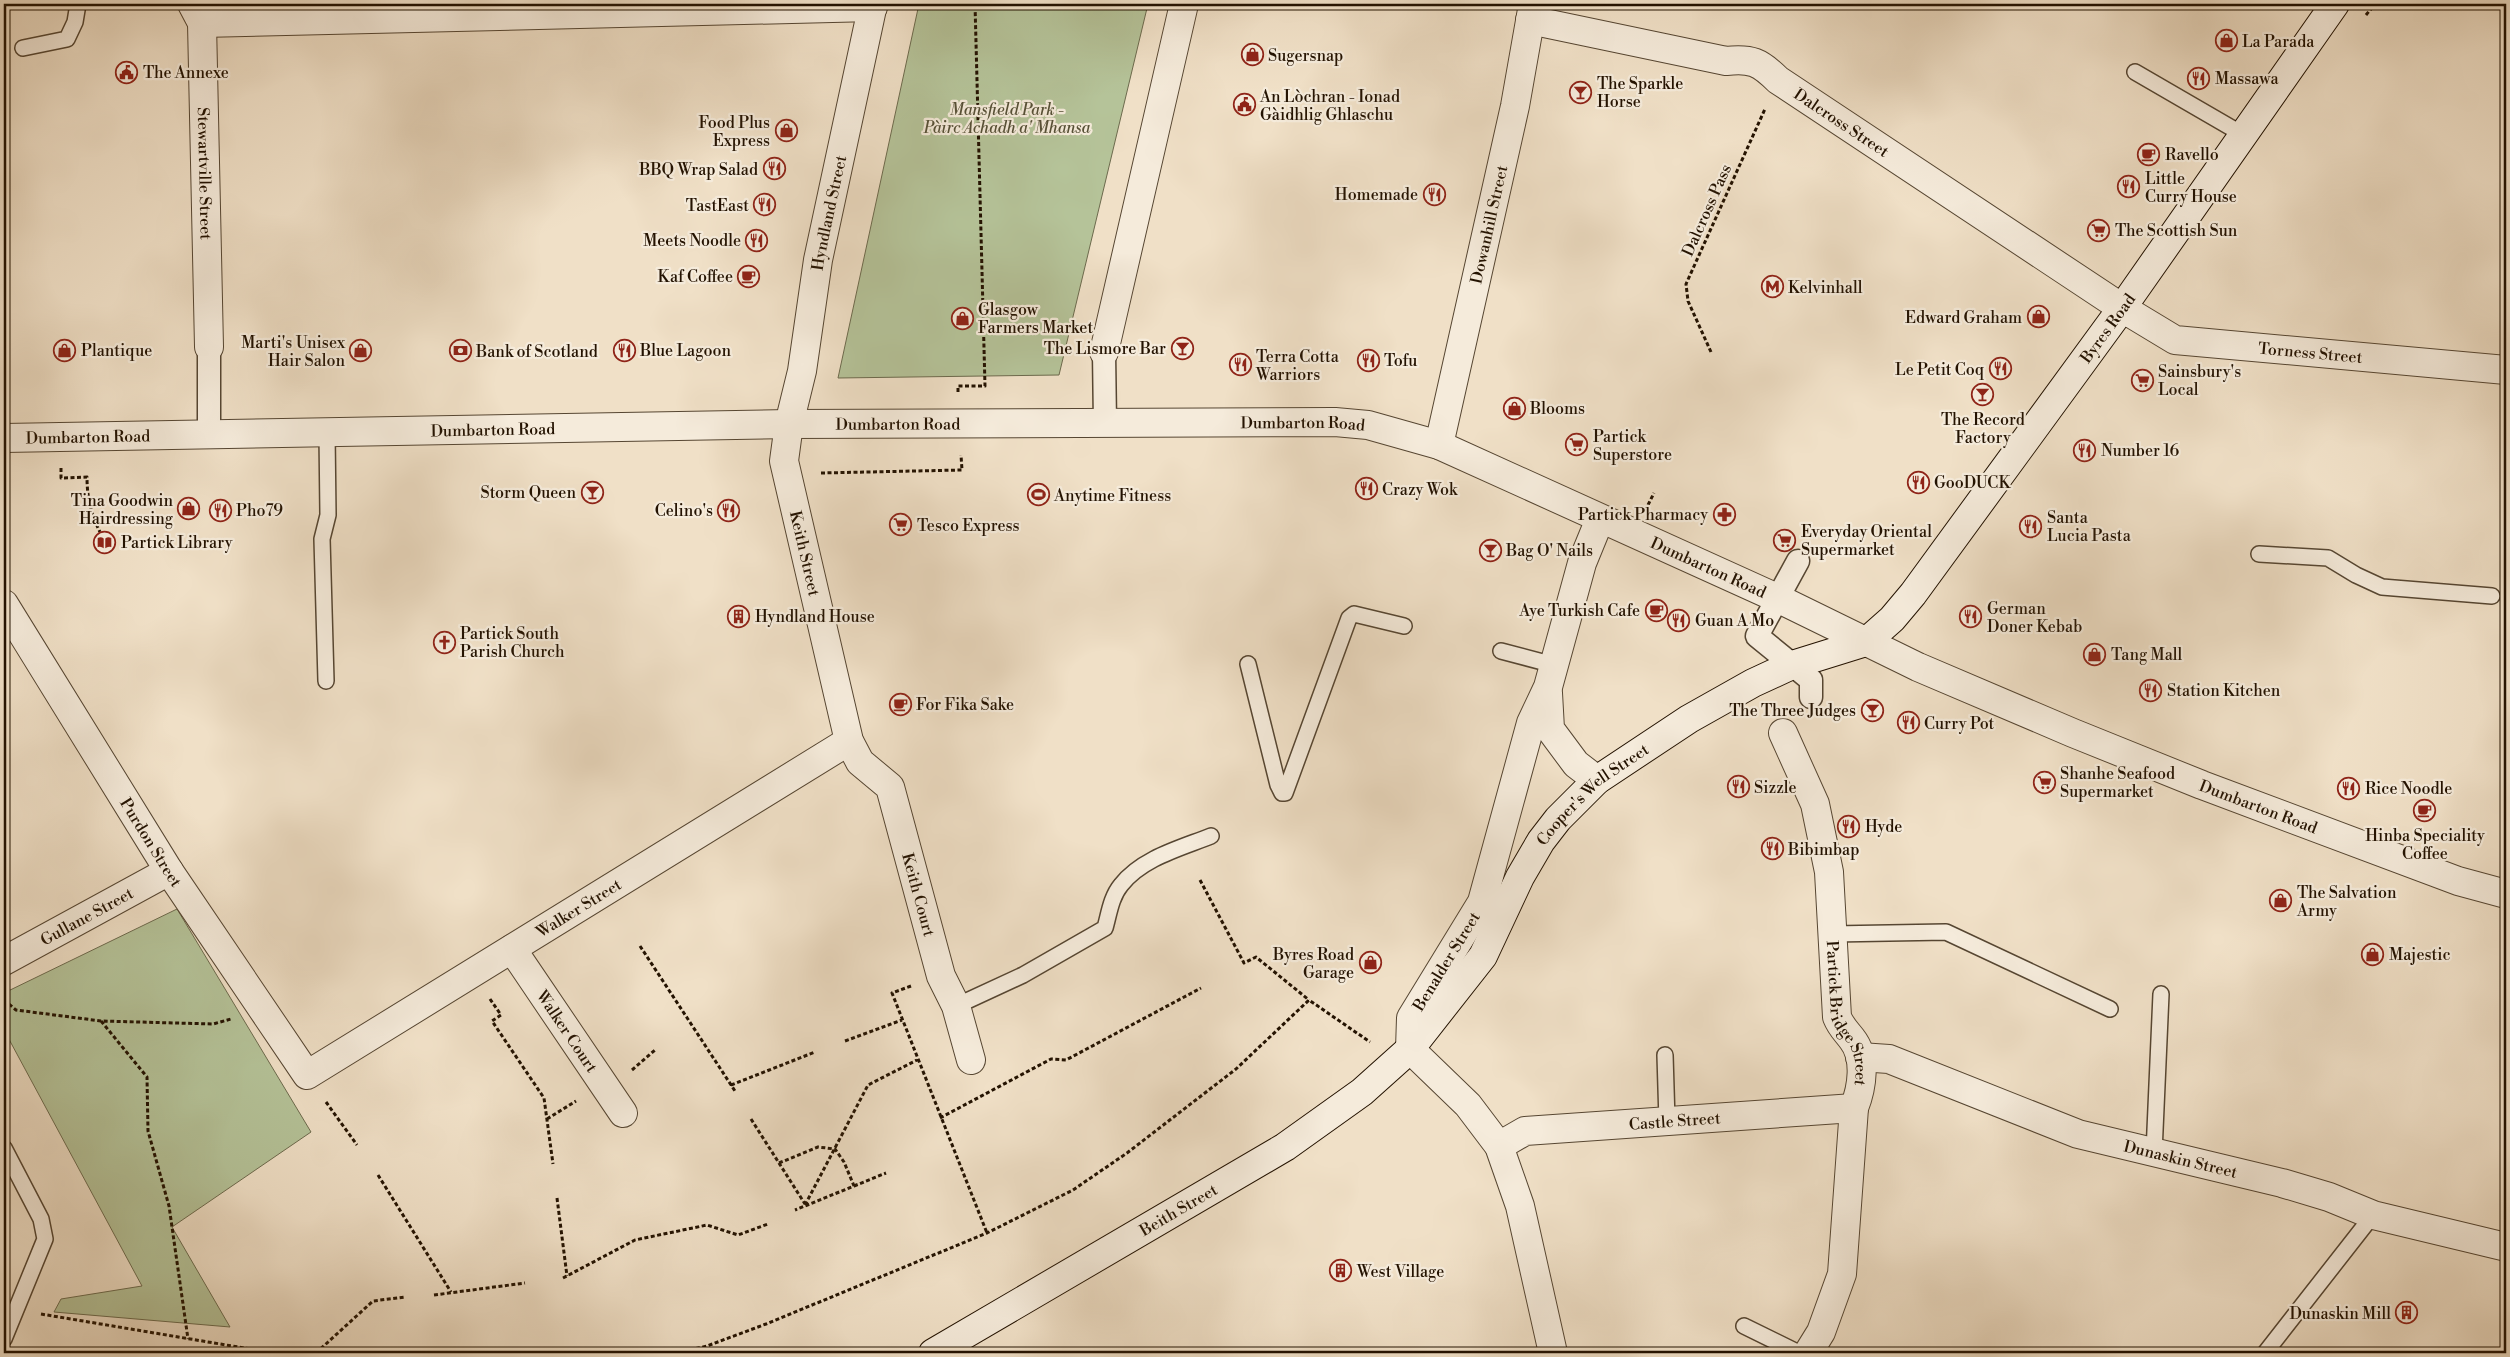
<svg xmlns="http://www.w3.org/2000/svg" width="2510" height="1357" viewBox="0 0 2510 1357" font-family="'Libre Bodoni',serif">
<rect width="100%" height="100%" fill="#f0e0c7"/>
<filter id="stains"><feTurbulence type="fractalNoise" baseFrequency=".004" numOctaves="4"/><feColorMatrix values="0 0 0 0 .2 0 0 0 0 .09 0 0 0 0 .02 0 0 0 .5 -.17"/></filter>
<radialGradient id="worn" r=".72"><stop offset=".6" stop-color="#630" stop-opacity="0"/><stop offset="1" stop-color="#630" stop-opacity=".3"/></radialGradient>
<path fill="#b5c399" stroke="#6c6a4d" d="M 919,4 L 1148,4 L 1059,375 L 838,378 Z
M 177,909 L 311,1132 L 172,1227 L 230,1327 L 54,1312 L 61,1299 L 142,1286 L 4,1030 L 4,993 Z"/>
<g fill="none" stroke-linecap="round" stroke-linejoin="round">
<defs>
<path id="service" d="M 23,48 L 67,39 L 75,22 L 78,4
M 2135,72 L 2242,134
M 2259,554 L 2328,558 L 2356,575 L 2382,587 L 2492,596
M 1501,651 L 1554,665
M 1248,664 L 1278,785 L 1282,793 L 1285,793 L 1349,618 L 1354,614 L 1404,626
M 326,681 L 322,539 L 328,515 L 327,433
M 1832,934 L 1946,932 L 2110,1009
M 956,1006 L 1023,975 L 1105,928 C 1109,914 1111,897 1121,885 C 1142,858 1181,848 1211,836
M 1665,1055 L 1667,1121
M 4,1148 L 41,1219 L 45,1239 L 4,1339
M 2154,1153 L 2161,994
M 1744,1326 L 1799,1353
M 2265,1353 L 2373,1215"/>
<path id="pedestrian" d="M 209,347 L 209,435
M 1104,352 L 1105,424
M 1798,561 L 1757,636 L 1811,680 L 1811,697"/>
<g id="minor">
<path id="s1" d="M 192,4 L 202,23 L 209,347"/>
<path id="s2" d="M 1530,20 L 1726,61 C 1751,58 1760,62 1778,80 L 2122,308 L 2175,340 L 2506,370"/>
<path d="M 202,23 L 873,7"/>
<path d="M 1104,352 L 1184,4"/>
<path id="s3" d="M 789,424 L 784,461 L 849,741 L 860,762 L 890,787 L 941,976 L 956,1006 L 971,1060"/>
<path id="s4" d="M 1439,445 L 1515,106 L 1533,4"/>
<path id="s5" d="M 4,604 L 169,871 L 307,1075 L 849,741"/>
<path d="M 1548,693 L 1550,729 L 1576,764 L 1597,780"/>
<path id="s6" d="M 1783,733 L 1815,804 L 1829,872 L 1837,1017 C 1841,1027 1846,1031 1852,1039 C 1867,1058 1862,1088 1854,1108 L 1842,1274 L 1821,1332 L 1808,1353"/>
<path id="s7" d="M 512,949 L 623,1113"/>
<path id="s8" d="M 4,961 L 169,871"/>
<path id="s9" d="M 1860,1057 L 1889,1059 L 2078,1134 L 2282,1183 L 2329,1197 L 2373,1215 L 2506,1247"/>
<path id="s10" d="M 1499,1146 L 1525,1131 L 1854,1108"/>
<path id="s11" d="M 1553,1353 L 1520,1206 L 1499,1146 L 1468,1105 L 1410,1049 L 1411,1018 L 1482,902 L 1531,723 L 1548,687 L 1582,563 L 1600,519"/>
</g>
<g id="tertiary">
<path id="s12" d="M 789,424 L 802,371 L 818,260 L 873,4"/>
<path id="s13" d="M 4,438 L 789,424 L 1335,422 L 1368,425 L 1439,445 L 1777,598 L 1918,667 L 2073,733 L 2202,785 L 2458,881 L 2506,894"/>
</g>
<g id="secondary">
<path id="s14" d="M 933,1353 L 1285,1147 L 1362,1092 L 1410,1049 L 1483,956 L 1520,877 L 1541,841 L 1558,819 L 1597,780 L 1689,719 L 1753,683 L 1792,665 L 1866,642 L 1892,619 L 1913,594 L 2122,308 L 2335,4"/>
</g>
</defs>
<use href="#service" stroke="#564632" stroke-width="18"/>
<use href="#pedestrian" stroke="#564632" stroke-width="25"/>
<use href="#minor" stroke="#564632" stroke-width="30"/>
<use href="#tertiary" stroke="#564632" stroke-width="30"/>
<use href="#secondary" stroke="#231201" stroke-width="30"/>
<path stroke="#231201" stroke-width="3" stroke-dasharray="4 2.5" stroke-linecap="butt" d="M 2366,15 L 2375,4
M 1711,352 L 1688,301 L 1686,284 L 1765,109
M 958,392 L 958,386 L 985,386 L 975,4
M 61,468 L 61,478 L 87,477 C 87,498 91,514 100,532
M 821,473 L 962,470 L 961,455
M 1648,505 L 1654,493
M 1200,880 L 1244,963 L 1256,957 L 1309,1000
M 640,946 L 735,1091
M 911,986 L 892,993 L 987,1233
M 490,999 L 501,1015 L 492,1021 L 544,1098 L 553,1164
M 4,1000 L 16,1010 L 101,1021 L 213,1024 L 231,1019
M 101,1021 L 147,1077 L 148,1131 L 169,1206 L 188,1339
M 845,1041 L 902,1020
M 632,1070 L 655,1050
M 731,1085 L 815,1052
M 326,1102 L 357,1145
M 940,1118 L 1051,1059 L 1066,1060 L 1201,988
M 547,1119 L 576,1101
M 751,1119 L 805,1204
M 779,1163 L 818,1147 L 835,1149 L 844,1162 L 854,1186 L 795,1210
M 378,1175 L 451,1292
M 854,1186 L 886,1173
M 557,1198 L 567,1276
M 805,1205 L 868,1085 L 917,1060
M 563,1278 L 635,1240 L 707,1225 L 738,1235 L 768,1224
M 434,1295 L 525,1283
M 41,1314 L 274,1353
M 316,1353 L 373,1301 L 405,1297
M 677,1353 L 707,1346 L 766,1324 L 987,1233 L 1073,1190 L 1127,1153 L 1236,1069 L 1309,1000 L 1370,1042"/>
<use href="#service" stroke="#f5ebdb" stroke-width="15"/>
<use href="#pedestrian" stroke="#f5ebdb" stroke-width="22"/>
<use href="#minor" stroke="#f5ebdb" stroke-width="28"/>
<use href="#tertiary" stroke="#f5ebdb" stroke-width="28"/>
<use href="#secondary" stroke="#f5ebdb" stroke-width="28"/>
</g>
<defs>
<symbol id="shop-ring" viewBox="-11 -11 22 22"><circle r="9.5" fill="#f5ebdb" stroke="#8f2418" stroke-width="1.5"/><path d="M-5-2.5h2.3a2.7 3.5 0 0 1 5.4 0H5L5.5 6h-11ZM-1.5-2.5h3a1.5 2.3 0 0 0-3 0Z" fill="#8f2418"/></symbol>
<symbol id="civic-ring" viewBox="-11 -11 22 22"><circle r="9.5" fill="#f5ebdb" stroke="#8f2418" stroke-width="1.5"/><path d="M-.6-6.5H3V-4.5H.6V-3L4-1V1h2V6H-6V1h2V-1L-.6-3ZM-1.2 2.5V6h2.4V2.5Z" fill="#8f2418"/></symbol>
<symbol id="restaurant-ring" viewBox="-11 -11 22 22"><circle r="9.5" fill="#f5ebdb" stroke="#8f2418" stroke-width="1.5"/><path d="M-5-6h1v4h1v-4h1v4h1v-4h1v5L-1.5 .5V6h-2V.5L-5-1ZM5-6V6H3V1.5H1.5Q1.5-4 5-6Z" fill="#8f2418"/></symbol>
<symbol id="bar-ring" viewBox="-11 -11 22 22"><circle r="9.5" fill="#f5ebdb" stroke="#8f2418" stroke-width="1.5"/><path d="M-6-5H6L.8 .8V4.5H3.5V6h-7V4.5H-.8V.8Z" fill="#8f2418"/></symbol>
<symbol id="cafe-ring" viewBox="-11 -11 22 22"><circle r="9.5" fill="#f5ebdb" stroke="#8f2418" stroke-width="1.5"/><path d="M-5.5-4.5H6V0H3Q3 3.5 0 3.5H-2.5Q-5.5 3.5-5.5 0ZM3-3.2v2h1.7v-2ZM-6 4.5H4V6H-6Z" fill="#8f2418"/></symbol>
<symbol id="supermarket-ring" viewBox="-11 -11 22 22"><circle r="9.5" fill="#f5ebdb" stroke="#8f2418" stroke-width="1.5"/><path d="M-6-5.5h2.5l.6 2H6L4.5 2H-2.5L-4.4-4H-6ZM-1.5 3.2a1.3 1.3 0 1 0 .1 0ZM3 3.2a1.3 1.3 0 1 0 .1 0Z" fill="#8f2418"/></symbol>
<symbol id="metro-ring" viewBox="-11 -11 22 22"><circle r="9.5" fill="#f5ebdb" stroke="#8f2418" stroke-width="1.5"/><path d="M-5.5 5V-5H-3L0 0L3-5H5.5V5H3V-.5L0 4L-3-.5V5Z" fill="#8f2418"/></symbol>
<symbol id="bank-ring" viewBox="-11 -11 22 22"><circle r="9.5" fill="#f5ebdb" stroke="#8f2418" stroke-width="1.5"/><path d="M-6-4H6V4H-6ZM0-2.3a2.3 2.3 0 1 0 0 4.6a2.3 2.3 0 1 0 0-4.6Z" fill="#8f2418"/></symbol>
<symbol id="stadium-ring" viewBox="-11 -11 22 22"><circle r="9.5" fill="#f5ebdb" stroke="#8f2418" stroke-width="1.5"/><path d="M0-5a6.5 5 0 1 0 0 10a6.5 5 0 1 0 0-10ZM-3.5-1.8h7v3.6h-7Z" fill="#8f2418"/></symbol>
<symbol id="pharmacy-ring" viewBox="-11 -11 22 22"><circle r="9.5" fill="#f5ebdb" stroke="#8f2418" stroke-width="1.5"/><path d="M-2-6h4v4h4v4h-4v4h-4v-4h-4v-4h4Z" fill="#8f2418"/></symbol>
<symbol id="library-ring" viewBox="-11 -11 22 22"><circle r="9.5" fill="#f5ebdb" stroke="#8f2418" stroke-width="1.5"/><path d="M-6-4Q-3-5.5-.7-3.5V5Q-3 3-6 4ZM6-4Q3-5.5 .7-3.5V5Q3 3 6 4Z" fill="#8f2418"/></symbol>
<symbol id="building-ring" viewBox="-11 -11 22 22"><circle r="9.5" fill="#f5ebdb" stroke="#8f2418" stroke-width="1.5"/><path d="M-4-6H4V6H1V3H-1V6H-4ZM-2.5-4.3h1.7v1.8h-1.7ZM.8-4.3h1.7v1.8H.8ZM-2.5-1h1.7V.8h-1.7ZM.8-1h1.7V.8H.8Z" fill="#8f2418"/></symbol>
<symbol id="church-ring" viewBox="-11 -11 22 22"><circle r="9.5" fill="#f5ebdb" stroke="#8f2418" stroke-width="1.5"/><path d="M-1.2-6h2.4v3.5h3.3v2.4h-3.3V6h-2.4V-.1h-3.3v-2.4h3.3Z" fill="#8f2418"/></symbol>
</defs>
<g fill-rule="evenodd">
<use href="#shop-ring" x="2214" y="28" width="25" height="25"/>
<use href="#shop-ring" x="1240" y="42" width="25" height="25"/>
<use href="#civic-ring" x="114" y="60" width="25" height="25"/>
<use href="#restaurant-ring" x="2186" y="66" width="25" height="25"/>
<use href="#bar-ring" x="1568" y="80" width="25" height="25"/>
<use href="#civic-ring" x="1232" y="92" width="25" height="25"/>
<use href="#shop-ring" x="774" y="118" width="25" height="25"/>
<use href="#cafe-ring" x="2136" y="142" width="25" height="25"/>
<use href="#restaurant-ring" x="762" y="156" width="25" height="25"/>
<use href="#restaurant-ring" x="2116" y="174" width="25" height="25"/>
<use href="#restaurant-ring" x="1422" y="182" width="25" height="25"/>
<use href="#restaurant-ring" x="752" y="192" width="25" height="25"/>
<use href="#supermarket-ring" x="2086" y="218" width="25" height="25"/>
<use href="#restaurant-ring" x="744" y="228" width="25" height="25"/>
<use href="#cafe-ring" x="736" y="264" width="25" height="25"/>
<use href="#metro-ring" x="1760" y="274" width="25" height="25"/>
<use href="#shop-ring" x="2026" y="304" width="25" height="25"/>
<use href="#shop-ring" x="950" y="306" width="25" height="25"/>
<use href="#bar-ring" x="1170" y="336" width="25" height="25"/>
<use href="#shop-ring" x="52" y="338" width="25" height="25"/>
<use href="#restaurant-ring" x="612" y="338" width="25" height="25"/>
<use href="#shop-ring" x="348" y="338" width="25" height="25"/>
<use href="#bank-ring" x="448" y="338" width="25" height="25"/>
<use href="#restaurant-ring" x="1356" y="348" width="25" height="25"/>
<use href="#restaurant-ring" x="1228" y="352" width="25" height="25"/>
<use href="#restaurant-ring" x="1988" y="356" width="25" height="25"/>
<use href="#supermarket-ring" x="2130" y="368" width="25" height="25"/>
<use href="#bar-ring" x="1970" y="382" width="25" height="25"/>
<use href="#shop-ring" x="1502" y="396" width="25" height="25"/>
<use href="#supermarket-ring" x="1564" y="432" width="25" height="25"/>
<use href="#restaurant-ring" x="2072" y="438" width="25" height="25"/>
<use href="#restaurant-ring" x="1906" y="470" width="25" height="25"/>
<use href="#restaurant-ring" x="1354" y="476" width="25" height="25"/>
<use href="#bar-ring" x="580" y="480" width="25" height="25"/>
<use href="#stadium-ring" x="1026" y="482" width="25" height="25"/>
<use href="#shop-ring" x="176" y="496" width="25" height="25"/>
<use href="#restaurant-ring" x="208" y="498" width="25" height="25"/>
<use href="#restaurant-ring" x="716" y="498" width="25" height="25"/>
<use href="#pharmacy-ring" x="1712" y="502" width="25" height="25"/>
<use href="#supermarket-ring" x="888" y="512" width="25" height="25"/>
<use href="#restaurant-ring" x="2018" y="514" width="25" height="25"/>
<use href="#supermarket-ring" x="1772" y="528" width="25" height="25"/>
<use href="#library-ring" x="92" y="530" width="25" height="25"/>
<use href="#bar-ring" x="1478" y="538" width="25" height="25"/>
<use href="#cafe-ring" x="1644" y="598" width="25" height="25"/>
<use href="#building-ring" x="726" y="604" width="25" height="25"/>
<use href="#restaurant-ring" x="1958" y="604" width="25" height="25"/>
<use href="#restaurant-ring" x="1666" y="608" width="25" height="25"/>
<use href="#church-ring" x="432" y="630" width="25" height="25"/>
<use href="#shop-ring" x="2082" y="642" width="25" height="25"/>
<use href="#restaurant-ring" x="2138" y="678" width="25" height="25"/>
<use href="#cafe-ring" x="888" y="692" width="25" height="25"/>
<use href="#bar-ring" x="1860" y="698" width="25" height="25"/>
<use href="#restaurant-ring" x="1896" y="710" width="25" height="25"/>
<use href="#supermarket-ring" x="2032" y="770" width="25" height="25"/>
<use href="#restaurant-ring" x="1726" y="774" width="25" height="25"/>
<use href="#restaurant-ring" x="2336" y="776" width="25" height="25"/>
<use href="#cafe-ring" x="2412" y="798" width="25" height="25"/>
<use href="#restaurant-ring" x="1836" y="814" width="25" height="25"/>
<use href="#restaurant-ring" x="1760" y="836" width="25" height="25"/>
<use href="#shop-ring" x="2268" y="888" width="25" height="25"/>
<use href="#shop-ring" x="2360" y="942" width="25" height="25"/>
<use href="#shop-ring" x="1358" y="950" width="25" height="25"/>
<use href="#building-ring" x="1328" y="1258" width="25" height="25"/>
<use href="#building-ring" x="2394" y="1300" width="25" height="25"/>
</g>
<g text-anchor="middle" stroke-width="4.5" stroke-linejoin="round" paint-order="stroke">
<g font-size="16" fill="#231201" stroke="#f5ebdb" text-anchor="start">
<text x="2242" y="47">La Parada</text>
<text x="1268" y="61">Sugersnap</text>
<text x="143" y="78">The Annexe</text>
<text x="2215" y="84">Massawa</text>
<text x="1597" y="89">The Sparkle<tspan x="1597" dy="18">Horse</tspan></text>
<text x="1260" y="102">An Lòchran - Ionad<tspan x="1260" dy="18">Gàidhlig Ghlaschu</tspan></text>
<text x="770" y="128" text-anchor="end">Food Plus<tspan x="770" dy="18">Express</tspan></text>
<text x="2165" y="160">Ravello</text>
<text x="758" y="175" text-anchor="end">BBQ Wrap Salad</text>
<text x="2145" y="184">Little<tspan x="2145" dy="18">Curry House</tspan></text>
<text x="1418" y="200" text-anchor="end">Homemade</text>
<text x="749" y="211" text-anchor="end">TastEast</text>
<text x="2115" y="236">The Scottish Sun</text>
<text x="741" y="246" text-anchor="end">Meets Noodle</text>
<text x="733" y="282" text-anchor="end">Kaf Coffee</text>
<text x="1788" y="293">Kelvinhall</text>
<text x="978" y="315">Glasgow<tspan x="978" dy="18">Farmers Market</tspan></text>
<text x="2022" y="323" text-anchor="end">Edward Graham</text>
<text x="345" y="348" text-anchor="end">Marti's Unisex<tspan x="345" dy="18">Hair Salon</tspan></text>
<text x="1166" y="354" text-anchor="end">The Lismore Bar</text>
<text x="81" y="356">Plantique</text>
<text x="640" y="356">Blue Lagoon</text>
<text x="476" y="357">Bank of Scotland</text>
<text x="1256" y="362">Terra Cotta<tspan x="1256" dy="18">Warriors</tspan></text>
<text x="1384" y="366">Tofu</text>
<text x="1984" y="375" text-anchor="end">Le Petit Coq</text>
<text x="2158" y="377">Sainsbury's<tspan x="2158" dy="18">Local</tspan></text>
<text x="1530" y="414">Blooms</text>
<text x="1983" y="425" text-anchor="middle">The Record<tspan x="1983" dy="18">Factory</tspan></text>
<text x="1593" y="442">Partick<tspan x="1593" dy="18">Superstore</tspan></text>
<text x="2101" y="456">Number 16</text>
<text x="1934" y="488">GooDUCK</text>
<text x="1382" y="495">Crazy Wok</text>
<text x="576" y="498" text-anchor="end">Storm Queen</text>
<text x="1054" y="501">Anytime Fitness</text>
<text x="173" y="506" text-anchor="end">Tina Goodwin<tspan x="173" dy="18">Hairdressing</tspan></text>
<text x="236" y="516">Pho79</text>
<text x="713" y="516" text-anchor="end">Celino's</text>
<text x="1708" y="520" text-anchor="end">Partick Pharmacy</text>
<text x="2047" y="523">Santa<tspan x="2047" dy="18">Lucia Pasta</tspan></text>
<text x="917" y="531">Tesco Express</text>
<text x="1801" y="537">Everyday Oriental<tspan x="1801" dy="18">Supermarket</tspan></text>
<text x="121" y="548">Partick Library</text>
<text x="1506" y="556">Bag O' Nails</text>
<text x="1987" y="614">German<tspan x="1987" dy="18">Doner Kebab</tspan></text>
<text x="1640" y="616" text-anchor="end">Aye Turkish Cafe</text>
<text x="755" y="622">Hyndland House</text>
<text x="1695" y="626">Guan A Mo</text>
<text x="460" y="639">Partick South<tspan x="460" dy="18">Parish Church</tspan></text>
<text x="2111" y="660">Tang Mall</text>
<text x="2167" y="696">Station Kitchen</text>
<text x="916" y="710">For Fika Sake</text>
<text x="1856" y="716" text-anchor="end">The Three Judges</text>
<text x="1924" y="729">Curry Pot</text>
<text x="2060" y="779">Shanhe Seafood<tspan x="2060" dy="18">Supermarket</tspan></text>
<text x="1754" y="793">Sizzle</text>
<text x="2365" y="794">Rice Noodle</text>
<text x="1865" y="832">Hyde</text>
<text x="2425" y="841" text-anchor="middle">Hinba Speciality<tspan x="2425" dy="18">Coffee</tspan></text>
<text x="1788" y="855">Bibimbap</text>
<text x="2297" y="898">The Salvation<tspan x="2297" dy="18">Army</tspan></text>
<text x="1354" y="960" text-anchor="end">Byres Road<tspan x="1354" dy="18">Garage</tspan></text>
<text x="2389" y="960">Majestic</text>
<text x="1357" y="1277">West Village</text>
<text x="2391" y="1319" text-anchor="end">Dunaskin Mill</text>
</g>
<g font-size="16" font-style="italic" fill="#565036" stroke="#f5ebdb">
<text x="1007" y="115">Mansfield Park -<tspan x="1007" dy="18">Pàirc Achadh a' Mhansa</tspan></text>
</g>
<g font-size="16" fill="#231201" stroke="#f5ebdb">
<text dy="6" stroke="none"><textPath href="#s2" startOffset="335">Dalcross Street</textPath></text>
<text dy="6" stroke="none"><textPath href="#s1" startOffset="172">Stewartville Street</textPath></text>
<text transform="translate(1706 210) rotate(-66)" y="6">Dalcross Pass</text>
<text dy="6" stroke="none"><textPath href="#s12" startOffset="215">Hyndland Street</textPath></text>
<text dy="6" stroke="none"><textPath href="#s4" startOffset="226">Dowanhill Street</textPath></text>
<text dy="6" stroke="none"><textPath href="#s14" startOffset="1598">Byres Road</textPath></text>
<text dy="6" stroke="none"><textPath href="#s2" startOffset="869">Torness Street</textPath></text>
<text dy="6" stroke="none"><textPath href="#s13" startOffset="894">Dumbarton Road</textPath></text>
<text dy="6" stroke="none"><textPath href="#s13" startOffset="1299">Dumbarton Road</textPath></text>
<text dy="6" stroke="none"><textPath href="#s13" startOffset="489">Dumbarton Road</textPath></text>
<text dy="6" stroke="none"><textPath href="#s13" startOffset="84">Dumbarton Road</textPath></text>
<text dy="6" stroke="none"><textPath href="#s3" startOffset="132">Keith Street</textPath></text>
<text dy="6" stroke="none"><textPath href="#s13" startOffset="1734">Dumbarton Road</textPath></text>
<text dy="6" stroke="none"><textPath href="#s14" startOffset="884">Cooper's Well Street</textPath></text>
<text dy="6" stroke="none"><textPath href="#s13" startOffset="2334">Dumbarton Road</textPath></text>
<text dy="6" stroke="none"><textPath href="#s5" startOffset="280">Purdon Street</textPath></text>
<text dy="6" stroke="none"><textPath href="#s3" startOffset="499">Keith Court</textPath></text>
<text dy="6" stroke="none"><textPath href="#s5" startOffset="879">Walker Street</textPath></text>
<text dy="6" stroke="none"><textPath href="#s8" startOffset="94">Gullane Street</textPath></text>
<text dy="6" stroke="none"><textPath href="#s11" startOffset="444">Benalder Street</textPath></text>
<text dy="6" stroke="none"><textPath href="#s6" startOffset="292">Partick Bridge Street</textPath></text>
<text dy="6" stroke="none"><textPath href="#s7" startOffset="99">Walker Court</textPath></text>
<text dy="6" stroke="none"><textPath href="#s10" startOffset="180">Castle Street</textPath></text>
<text dy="6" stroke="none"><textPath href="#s9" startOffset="338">Dunaskin Street</textPath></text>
<text dy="6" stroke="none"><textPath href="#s14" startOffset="284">Beith Street</textPath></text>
</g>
</g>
<rect width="2510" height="1357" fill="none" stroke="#f0e0c7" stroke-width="20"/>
<rect x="5" y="5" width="2500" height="1347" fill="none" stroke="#231201" stroke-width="2.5"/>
<rect x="10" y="10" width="2490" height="1337" fill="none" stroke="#231201"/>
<rect width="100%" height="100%" filter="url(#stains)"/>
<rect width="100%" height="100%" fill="url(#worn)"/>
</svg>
